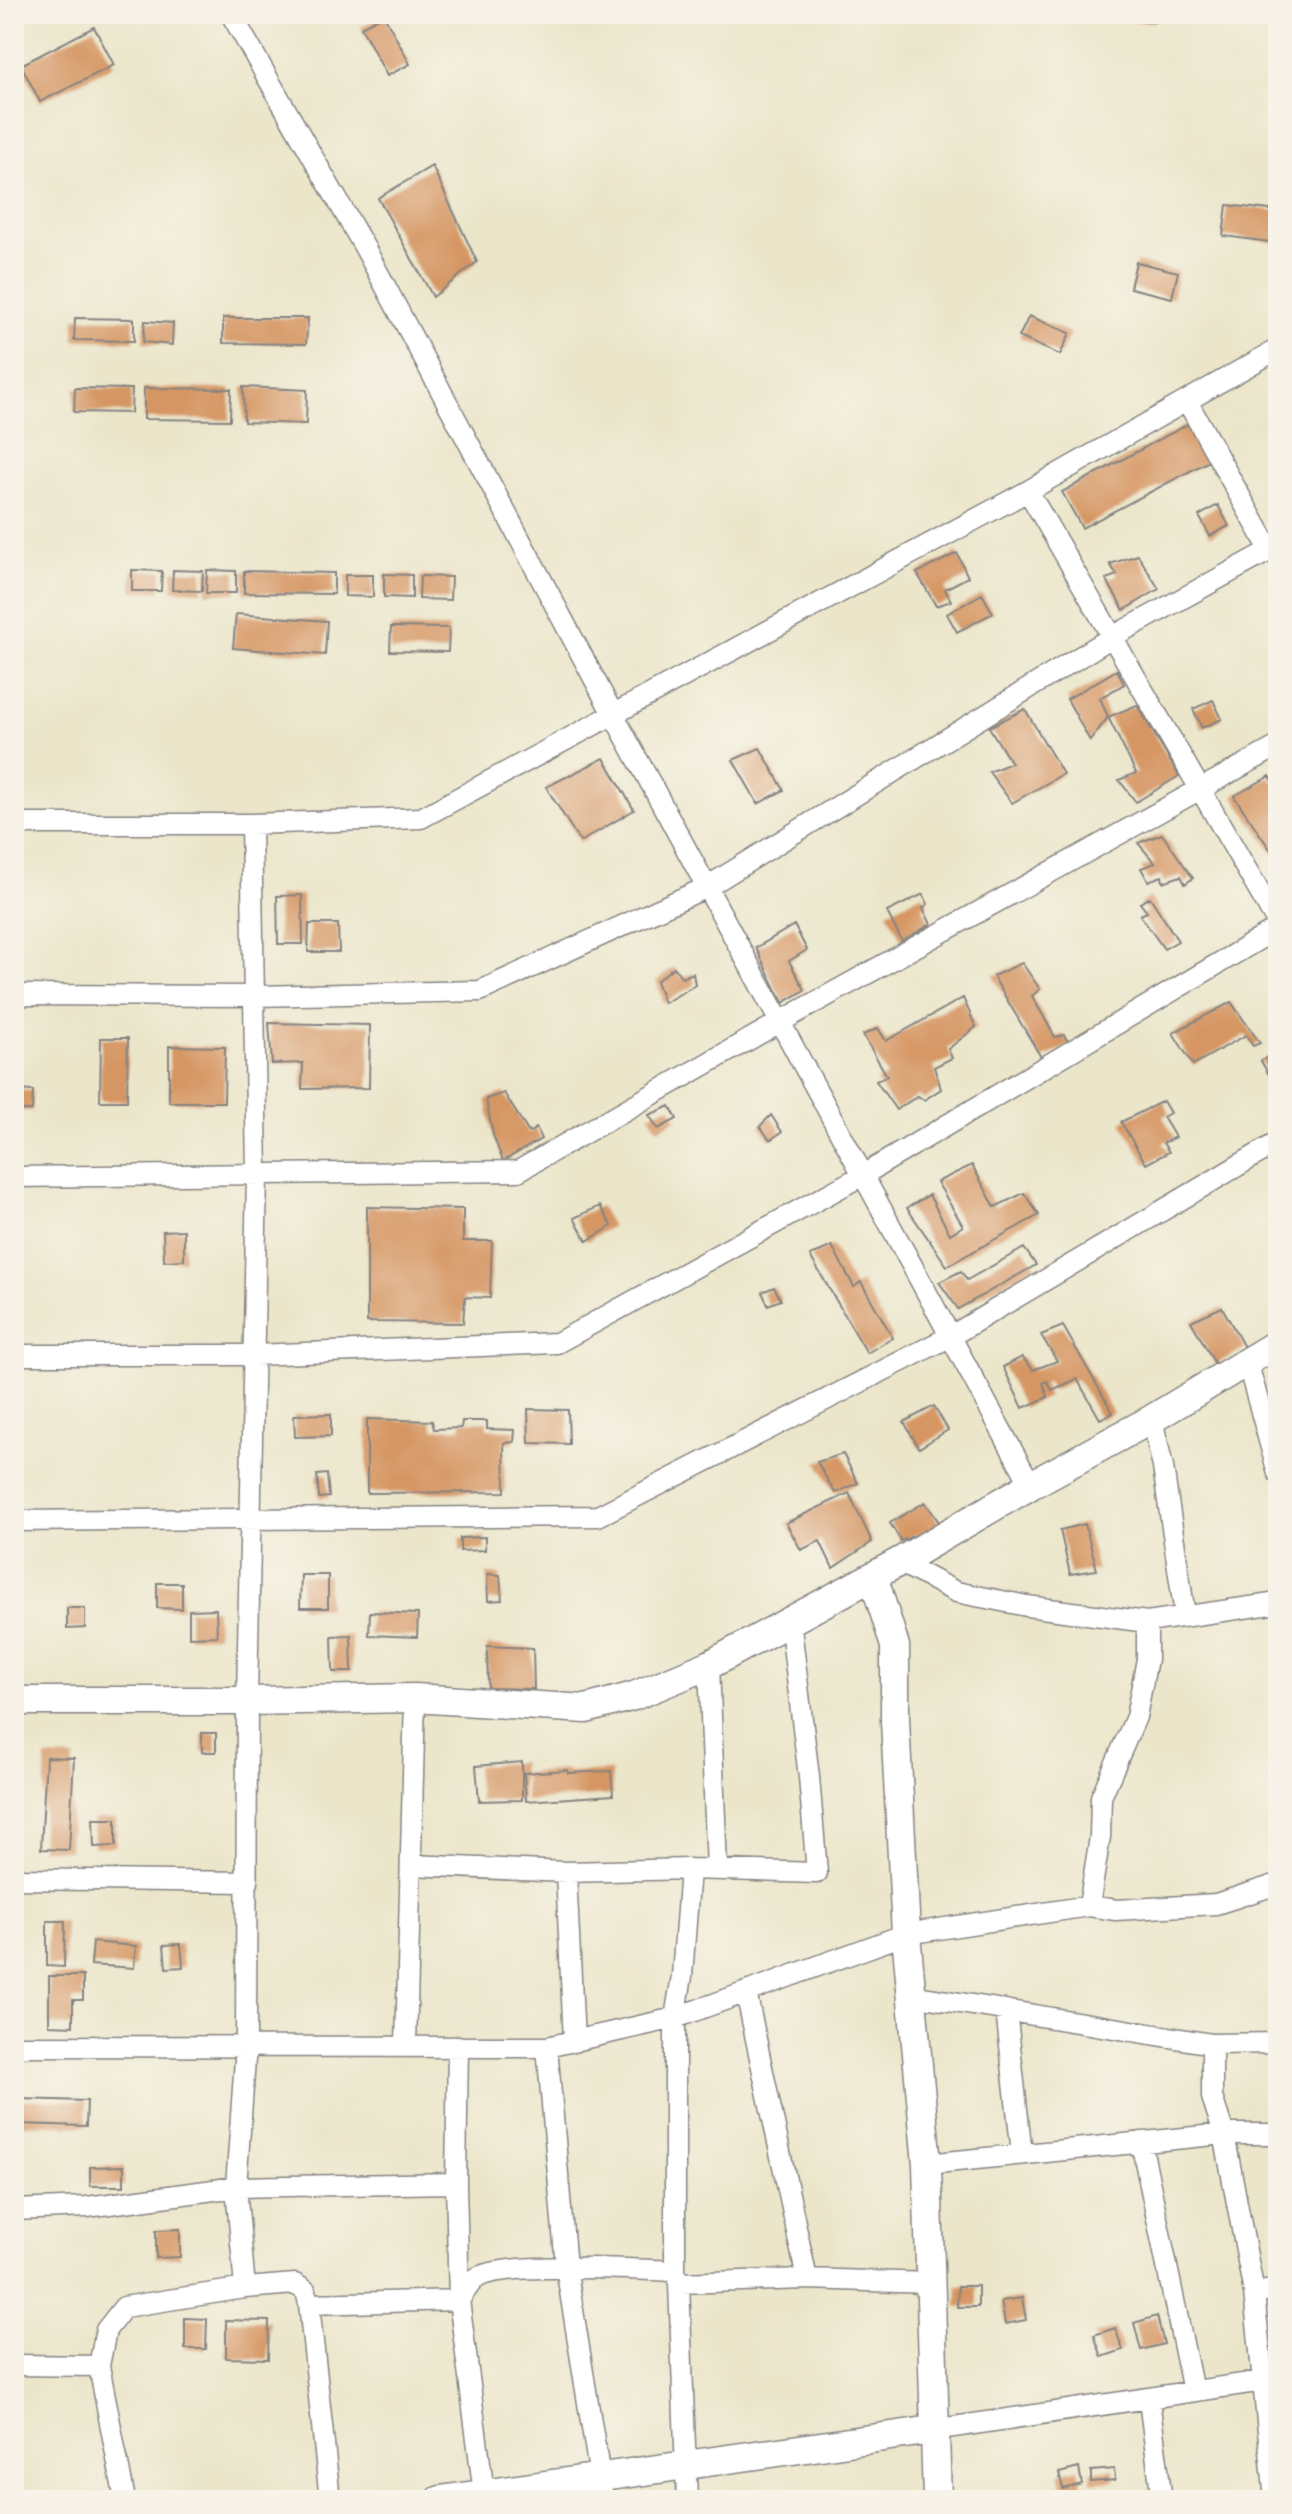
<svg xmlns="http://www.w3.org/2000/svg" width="1292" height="2514" viewBox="0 0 1292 2514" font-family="Sriracha,sans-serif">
<rect width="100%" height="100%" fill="#f7f3e8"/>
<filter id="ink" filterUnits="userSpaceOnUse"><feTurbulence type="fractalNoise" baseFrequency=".0125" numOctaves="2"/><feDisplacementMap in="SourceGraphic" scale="16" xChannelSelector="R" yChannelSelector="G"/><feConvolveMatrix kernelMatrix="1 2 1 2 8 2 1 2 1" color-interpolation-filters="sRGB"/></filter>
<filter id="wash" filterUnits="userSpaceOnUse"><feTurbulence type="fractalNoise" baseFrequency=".006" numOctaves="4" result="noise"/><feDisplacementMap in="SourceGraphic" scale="32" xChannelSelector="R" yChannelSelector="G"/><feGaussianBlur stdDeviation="1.8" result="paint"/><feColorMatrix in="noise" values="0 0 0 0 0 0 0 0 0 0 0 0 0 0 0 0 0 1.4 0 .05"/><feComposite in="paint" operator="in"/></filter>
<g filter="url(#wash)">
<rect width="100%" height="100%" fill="#ebe6ca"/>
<g id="blocks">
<path fill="#d69663" d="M 1051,14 L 1085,14 L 1084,19 L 1051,16 Z
M 1098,14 L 1155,14 L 1155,22 L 1098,19 Z
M 384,15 L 410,64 L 387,76 L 361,27 Z
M 94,27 L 114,65 L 40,102 L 21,65 Z
M 432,166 L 477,262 L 433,297 L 378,198 Z
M 1227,205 L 1278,211 L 1278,243 L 1223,236 Z
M 1136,262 L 1178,272 L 1172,298 L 1130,288 Z
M 1029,316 L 1070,333 L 1060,355 L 1019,337 Z
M 75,318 L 134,319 L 134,341 L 74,340 Z
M 223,318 L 308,318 L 306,344 L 223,343 Z
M 145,321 L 173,323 L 172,345 L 143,342 Z
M 243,387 L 307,390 L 306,424 L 244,422 Z
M 75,388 L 132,389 L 131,413 L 74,412 Z
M 144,388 L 231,389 L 230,420 L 144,419 Z
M 1188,424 L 1211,460 L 1082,528 L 1062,492 Z
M 1218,505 L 1229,526 L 1210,536 L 1199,516 Z
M 957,553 L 968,577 L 945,589 L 951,601 L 936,606 L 917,573 Z
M 1138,555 L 1159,589 L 1124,610 L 1106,579 L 1117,575 L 1110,564 Z
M 132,570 L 162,571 L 161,591 L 132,591 Z
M 173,570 L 203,571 L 202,591 L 172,590 Z
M 207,570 L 236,571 L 236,593 L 206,593 Z
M 244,571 L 334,573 L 334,594 L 244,593 Z
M 384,574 L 412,575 L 412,598 L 384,597 Z
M 345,575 L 373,575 L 373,597 L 345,596 Z
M 420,576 L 451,577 L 450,600 L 419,599 Z
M 982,594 L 993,613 L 957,632 L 947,614 Z
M 236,614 L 327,621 L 325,655 L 233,648 Z
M 391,627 L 449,628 L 448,652 L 390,651 Z
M 1117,670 L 1124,684 L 1100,698 L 1108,717 L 1090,741 L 1067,699 Z
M 1213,700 L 1222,719 L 1202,728 L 1193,709 Z
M 1137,705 L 1179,776 L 1136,802 L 1119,780 L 1136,773 L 1108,717 Z
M 1025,709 L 1063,774 L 1012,803 L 989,772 L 1011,763 L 989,727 Z
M 760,748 L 784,790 L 758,804 L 733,760 Z
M 604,758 L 634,810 L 580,842 L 546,787 Z
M 1270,776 L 1278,788 L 1278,849 L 1272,852 L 1234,796 Z
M 1162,834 L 1193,878 L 1185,884 L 1181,876 L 1163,882 L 1162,876 L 1148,881 L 1141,868 L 1155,863 L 1138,843 Z
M 923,894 L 928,904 L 923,908 L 931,924 L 902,941 L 887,912 Z
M 302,895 L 303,944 L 278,944 L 277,896 Z
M 1150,897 L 1178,941 L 1164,949 L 1140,915 L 1147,912 L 1140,903 Z
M 309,924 L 338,924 L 339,952 L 308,952 Z
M 794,925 L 807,950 L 789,961 L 805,990 L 783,1003 L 756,948 Z
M 1022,963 L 1040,989 L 1032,996 L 1055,1037 L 1064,1035 L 1070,1045 L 1042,1059 L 993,976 Z
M 674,967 L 682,978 L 693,973 L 695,985 L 664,1003 L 656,981 Z
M 963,998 L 976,1027 L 948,1049 L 952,1058 L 934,1067 L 941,1089 L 924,1100 L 918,1096 L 896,1110 L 876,1081 L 887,1076 L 863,1035 L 878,1028 L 886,1041 Z
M 1231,1002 L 1260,1043 L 1253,1046 L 1246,1035 L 1193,1065 L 1173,1033 Z
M 269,1023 L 370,1025 L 369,1088 L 302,1089 L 303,1063 L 272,1064 Z
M 101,1038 L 128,1038 L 127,1101 L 100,1101 Z
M 169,1046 L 225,1047 L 224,1102 L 169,1102 Z
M 1278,1051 L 1278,1090 L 1261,1061 Z
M 14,1090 L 33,1091 L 32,1111 L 14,1110 Z
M 504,1093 L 529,1133 L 536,1128 L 541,1139 L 503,1161 L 493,1135 L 486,1099 Z
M 1163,1101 L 1170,1113 L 1163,1117 L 1175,1137 L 1163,1143 L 1169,1152 L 1146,1164 L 1121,1122 Z
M 670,1106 L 677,1119 L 658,1129 L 649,1115 Z
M 771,1115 L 782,1132 L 770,1140 L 760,1126 Z
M 972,1165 L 995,1207 L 1024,1193 L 1039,1215 L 947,1266 L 907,1208 L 929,1195 L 950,1234 L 963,1226 L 937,1182 Z
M 600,1206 L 612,1226 L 587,1241 L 574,1218 Z
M 367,1207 L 463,1209 L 463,1241 L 492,1241 L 490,1298 L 465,1297 L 463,1323 L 367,1322 Z
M 184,1230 L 184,1260 L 164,1261 L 163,1231 Z
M 832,1246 L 854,1287 L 861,1282 L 893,1338 L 867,1353 L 810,1256 Z
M 1024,1248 L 1036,1265 L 958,1309 L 939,1282 L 961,1271 L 967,1280 Z
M 774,1287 L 781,1300 L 768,1305 L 762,1292 Z
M 1222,1307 L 1245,1349 L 1215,1364 L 1191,1321 Z
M 1063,1326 L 1113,1413 L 1100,1419 L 1077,1379 L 1052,1390 L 1047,1381 L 1043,1383 L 1048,1397 L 1023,1408 L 1003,1367 L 1022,1357 L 1033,1370 L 1057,1361 L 1041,1335 Z
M 934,1406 L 948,1430 L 919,1448 L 904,1422 Z
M 528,1409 L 568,1410 L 569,1444 L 529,1443 Z
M 331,1414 L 331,1436 L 295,1437 L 294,1415 Z
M 367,1419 L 432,1421 L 434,1429 L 461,1428 L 462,1421 L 487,1421 L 487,1429 L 515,1430 L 514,1442 L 504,1443 L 505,1492 L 367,1493 Z
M 843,1454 L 858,1483 L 835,1493 L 817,1462 Z
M 327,1474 L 329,1497 L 319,1498 L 317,1475 Z
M 849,1493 L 872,1542 L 833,1568 L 820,1541 L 801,1550 L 786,1523 Z
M 925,1502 L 941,1525 L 901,1541 L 890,1523 Z
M 1085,1524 L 1097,1570 L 1070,1574 L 1060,1530 Z
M 485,1537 L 485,1550 L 460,1551 L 460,1538 Z
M 487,1574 L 500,1575 L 502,1600 L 488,1601 Z
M 301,1575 L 328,1575 L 328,1608 L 300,1608 Z
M 157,1583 L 182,1583 L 182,1609 L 157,1608 Z
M 67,1608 L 85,1608 L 85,1628 L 67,1629 Z
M 216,1609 L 217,1636 L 189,1637 L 189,1610 Z
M 370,1612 L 418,1614 L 417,1637 L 369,1635 Z
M 351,1635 L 352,1672 L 333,1672 L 332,1636 Z
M 487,1646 L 533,1648 L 534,1689 L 488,1688 Z
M 202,1733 L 216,1733 L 216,1752 L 202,1752 Z
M 46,1757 L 74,1758 L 69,1850 L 41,1849 Z
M 522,1762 L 522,1800 L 479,1801 L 476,1766 Z
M 567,1770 L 568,1773 L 611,1771 L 613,1795 L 526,1801 L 524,1773 Z
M 93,1819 L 116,1819 L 116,1846 L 94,1847 Z
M 47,1921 L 65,1921 L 64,1967 L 47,1966 Z
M 93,1942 L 136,1946 L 134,1968 L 91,1965 Z
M 181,1944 L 183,1967 L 166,1968 L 164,1945 Z
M 49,1976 L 83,1976 L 83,2000 L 73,2000 L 73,2026 L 49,2025 Z
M 19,2099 L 87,2101 L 86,2126 L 18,2124 Z
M 124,2166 L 124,2186 L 90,2186 L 90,2167 Z
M 180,2229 L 180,2257 L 156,2258 L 156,2230 Z
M 958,2286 L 978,2286 L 978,2307 L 957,2307 Z
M 1022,2298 L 1026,2320 L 1005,2324 L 1001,2301 Z
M 1157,2316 L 1164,2344 L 1141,2350 L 1134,2323 Z
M 185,2318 L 207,2319 L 206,2349 L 185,2349 Z
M 226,2320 L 269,2321 L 268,2359 L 226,2358 Z
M 1115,2328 L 1123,2350 L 1102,2357 L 1094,2335 Z
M 1079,2468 L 1082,2484 L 1063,2489 L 1059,2473 Z
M 1114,2469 L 1115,2480 L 1091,2482 L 1091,2471 Z"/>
</g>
</g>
<g filter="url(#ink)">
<use href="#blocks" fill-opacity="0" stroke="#868482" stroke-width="2"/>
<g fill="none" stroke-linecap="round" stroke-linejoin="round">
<defs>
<path id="street" d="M 231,14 L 366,250 L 613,714 L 1031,1485
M 1187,401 L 1270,550
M 1028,491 L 1278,924
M 14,824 L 251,824 L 421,818 L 1028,491 L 1278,349
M 14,995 L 255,996 L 480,991 L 707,887 L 1112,637 L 1278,546
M 14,1177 L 518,1171 L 780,1022 L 1278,746
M 14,1355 L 254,1355 L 557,1343 L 863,1175 L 1278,928
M 1247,1361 L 1278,1473
M 1152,1419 L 1163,1467 L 1185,1615
M 14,1521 L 598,1516 L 951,1336 L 1278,1142
M 899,1562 L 956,1592 L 1027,1606 L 1147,1622 L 1278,1603
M 709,1665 L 717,1870
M 412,1865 L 566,1872 L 690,1869 L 817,1873 L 809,1777 L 790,1620
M 566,1872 L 574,2042
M 14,1879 L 248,1882
M 1089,1906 L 1100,1837 L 1101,1797 L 1136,1717 L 1147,1659 L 1147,1622
M 746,1992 L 807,2279
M 911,1995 L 1212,2044 L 1278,2043
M 1006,2010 L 1022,2154
M 1212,2044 L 1212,2097 L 1224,2134 L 1254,2293 L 1275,2500
M 14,2046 L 547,2047 L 675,2018 L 906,1934 L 1089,1906 L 1116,1910 L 1216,1904 L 1278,1884
M 406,2046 L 415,1698
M 547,2047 L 566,2267 L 600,2477 L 602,2500
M 1141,2142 L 1193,2391
M 927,2164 L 1224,2134 L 1278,2134
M 456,2183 L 458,2046
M 14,2210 L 87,2207 L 236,2187 L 456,2183 L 459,2300 L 484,2494
M 679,2283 L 807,2279 L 930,2283
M 245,2288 L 295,2284 L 306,2291 L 309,2304
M 1254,2293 L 1278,2289
M 14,2365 L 99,2366
M 1149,2400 L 1162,2500
M 933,2430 L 1263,2381
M 125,2500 L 99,2366 L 106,2330 L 124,2307 L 245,2288 L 236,2187 L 246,2045 L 247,1701 L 257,1173 L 251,824
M 330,2500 L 309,2304 L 459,2300 C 464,2294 469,2284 475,2279 C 499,2260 639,2270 675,2271
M 687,2500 L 679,2283 L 675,2271 L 675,2018 L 682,1976 L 690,1869"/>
<path id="secondary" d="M 873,1576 L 895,1646 L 895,1721 L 906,1934 L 927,2164 L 937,2500
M 14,1701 L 247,1701 L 415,1698 L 586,1709 L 634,1696 L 709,1665 L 899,1562 L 1031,1485 L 1152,1419 L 1278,1343
M 440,2500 L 933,2430"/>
</defs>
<use href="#street" stroke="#868482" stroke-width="23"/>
<use href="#secondary" stroke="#868482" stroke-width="31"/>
<use href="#street" stroke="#fff" stroke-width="20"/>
<use href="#secondary" stroke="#fff" stroke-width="28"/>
</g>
</g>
<rect width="1292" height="2514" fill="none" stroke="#f7f3e8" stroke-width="48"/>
</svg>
